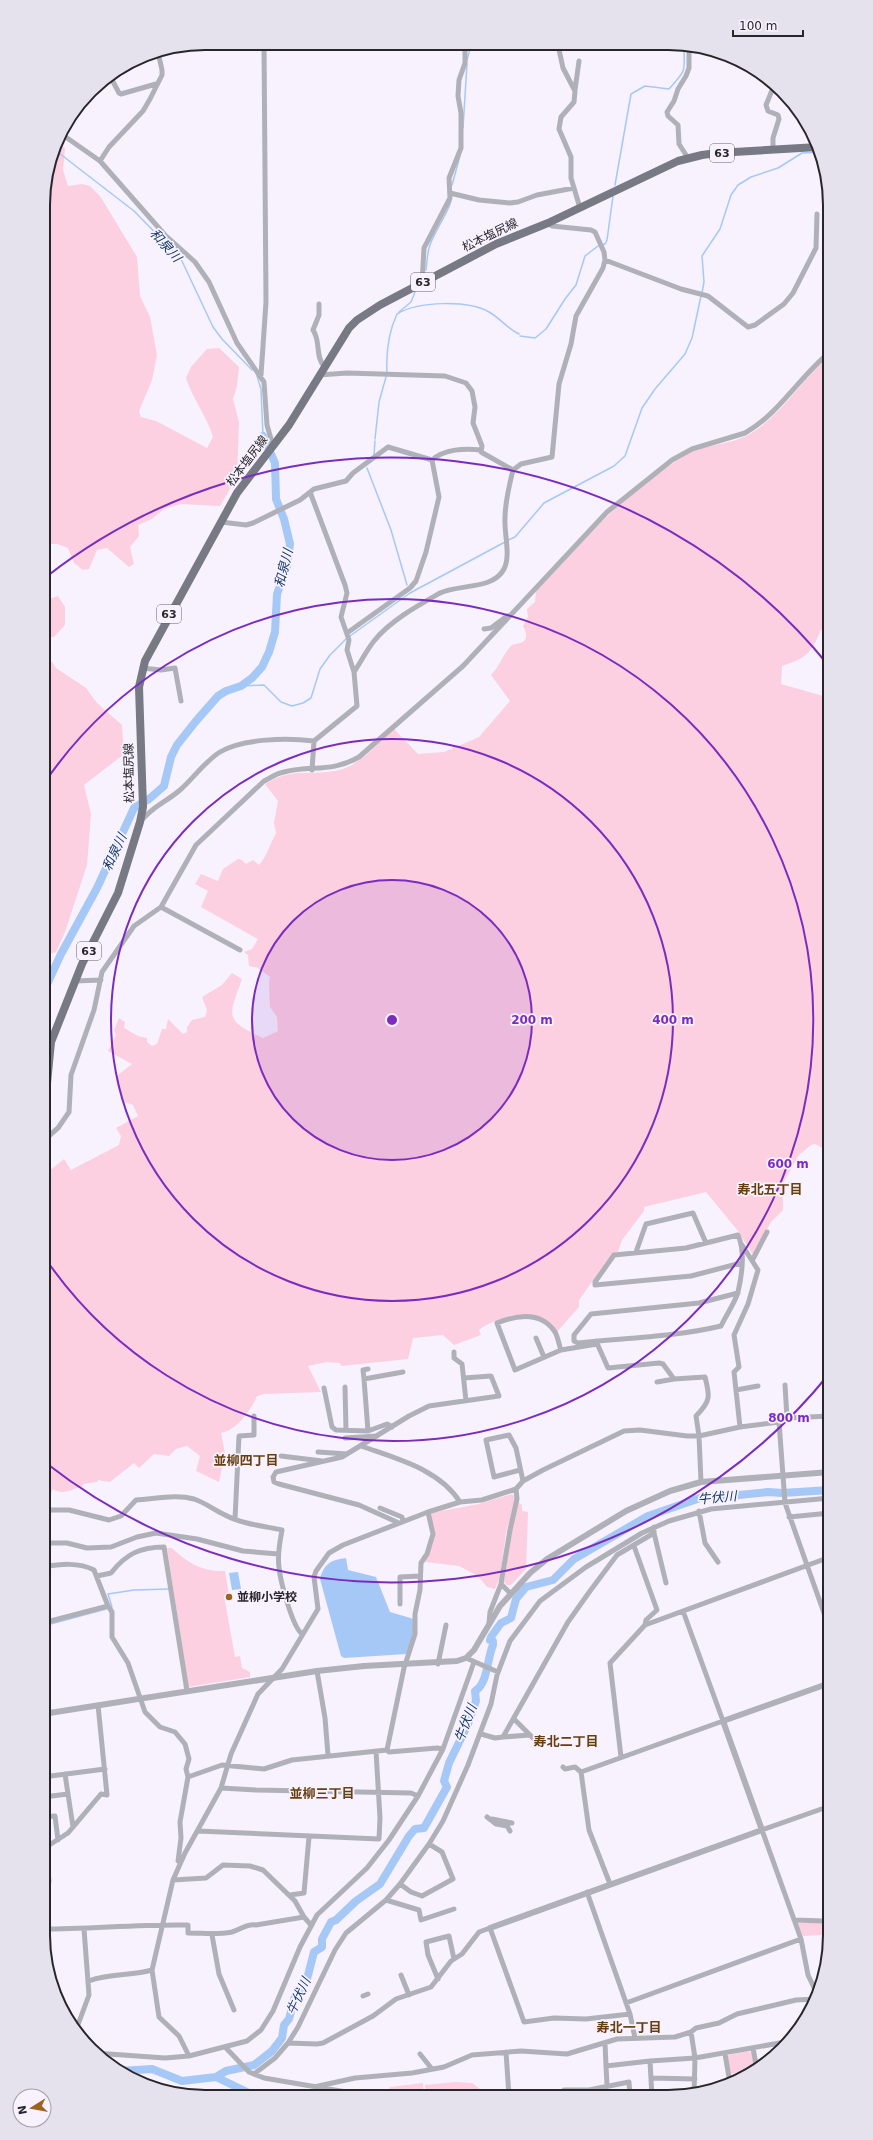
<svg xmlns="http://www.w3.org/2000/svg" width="873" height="2140" viewBox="0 0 873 2140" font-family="'DejaVu Sans','Noto Sans JP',sans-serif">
<rect width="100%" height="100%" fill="#f7f2fe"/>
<path fill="#fccfe1" d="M 57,142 L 65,148 L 63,170 L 68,186 L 82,184 L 90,186 L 100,196 L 137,257 L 140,296 L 150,317 L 157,355 L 152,380 L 139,411 L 141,417 L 156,421 L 207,448 L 213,437 C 206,414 193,400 186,378 L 191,367 L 207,349 L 219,348 L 239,367 L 237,386 L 233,399 L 239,422 L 237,477 L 220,506 L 181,504 L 164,509 L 152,519 L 138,525 L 139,536 L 130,547 L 134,564 L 129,567 L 107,548 L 97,550 L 89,569 L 83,570 L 74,563 L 68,548 L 57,544 L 43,544 L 43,194 Z
M 830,356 L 830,629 L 821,630 C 811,653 807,658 782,666 L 781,684 L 830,698 L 830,1152 L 815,1144 L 811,1145 L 799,1155 L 783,1183 L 783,1210 L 771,1222 L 753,1255 L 738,1231 L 706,1192 L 644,1207 L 644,1211 L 622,1240 L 618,1252 L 613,1253 L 579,1300 L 579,1307 L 556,1333 L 535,1316 C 516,1318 494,1317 479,1330 L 481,1335 L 454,1345 L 443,1335 L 413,1338 L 408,1359 L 341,1366 L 340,1363 L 327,1362 L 308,1366 L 321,1392 L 264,1394 L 257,1396 C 251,1410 237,1430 221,1433 L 225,1453 L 219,1482 L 196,1471 L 200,1456 L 187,1446 L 176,1449 L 169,1456 L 154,1454 L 139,1468 L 134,1463 L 110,1482 L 98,1480 L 97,1482 L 83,1484 L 83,1486 C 73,1489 62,1496 53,1489 L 47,1503 L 43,1502 L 43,1176 L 64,1159 L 71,1170 L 119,1145 L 121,1136 L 116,1128 L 138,1116 L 133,1105 L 122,1101 L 116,1080 L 118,1075 L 132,1064 L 108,1051 L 116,1035 L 114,1030 L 119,1018 L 125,1022 L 124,1028 L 138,1036 L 147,1038 L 147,1042 L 152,1046 L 157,1044 L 162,1029 L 166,1029 L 168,1019 L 183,1034 L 187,1032 L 187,1027 L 192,1020 L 205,1017 L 207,1010 L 202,997 L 222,985 L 232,973 L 242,979 C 229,1016 223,1020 263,1038 L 278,1031 L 277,1017 L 270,1007 L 269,982 L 270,977 L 258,968 L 249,966 L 248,955 L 244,952 L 252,949 L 258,939 L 201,907 L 208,891 L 195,884 L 201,874 L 218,881 L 223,869 L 238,859 L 242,860 L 246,864 L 253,860 L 259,865 C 267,856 270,844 276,833 L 274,823 L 278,801 L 265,784 C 295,766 310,777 340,770 C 361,764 378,743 394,729 L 418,754 L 444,752 L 479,737 L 510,701 L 491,675 C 499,667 503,655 510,647 C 514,642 520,645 524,641 C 528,637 526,631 523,626 L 528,617 L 527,609 L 535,602 L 536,591 C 583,541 627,489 686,455 C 705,444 731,445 750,434 C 783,414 801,379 830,356 Z
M 58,596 L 65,607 L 65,625 L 54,637 L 43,637 L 43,601 Z
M 43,649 L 56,668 L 86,688 L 97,703 L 122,725 L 124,754 L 84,785 L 91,814 L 87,865 L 65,932 L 56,952 L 43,956 Z
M 512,1494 L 515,1497 L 515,1502 L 506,1533 L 500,1577 L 495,1589 L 487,1587 L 478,1576 L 459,1566 L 425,1562 L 433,1543 L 430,1513 L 479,1504 Z
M 518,1502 L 522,1505 L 522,1511 L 528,1512 L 526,1569 L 511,1585 L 507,1585 L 504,1582 L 512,1527 Z
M 167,1548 L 172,1548 C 187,1563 203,1572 225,1571 L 229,1595 L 224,1596 L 235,1657 L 240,1656 L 242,1668 L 250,1672 L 250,1677 L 188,1687 Z
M 797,1923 L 822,1923 L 823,1935 L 803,1936 Z
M 748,2051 L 752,2053 L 755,2071 L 731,2074 L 727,2057 L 729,2055 Z
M 455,2082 L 472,2083 L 484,2092 L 483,2096 L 426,2095 L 425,2085 Z
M 423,2083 L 424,2095 L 388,2095 L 390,2087 Z"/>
<path fill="#a6c8f6" d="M 346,1558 L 348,1570 L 376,1577 L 390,1612 L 414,1619 L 413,1633 L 407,1654 L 344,1658 L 341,1656 L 320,1579 C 324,1564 330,1560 346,1558 Z
M 238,1572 L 241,1589 L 232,1590 L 229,1573 Z"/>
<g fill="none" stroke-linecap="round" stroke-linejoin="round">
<path stroke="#a6c8f6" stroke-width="1.5" d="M 684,48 L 697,46
M 467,60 L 471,45
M 463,128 L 467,64
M 55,150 L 134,211 L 181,259 L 213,327 L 222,339 L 252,370
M 452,185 L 460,156
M 615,185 L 631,94 L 645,86 L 669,89 C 688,68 684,72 684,46
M 426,270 C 427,262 427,253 430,245 C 433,234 451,208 451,200
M 702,293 L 704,282 L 702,256 L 720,229 L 731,195 L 738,185 L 751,177 L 778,168 L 802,153 L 820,152
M 399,312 L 411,302 L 415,292
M 397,314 C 418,301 468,300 489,312 C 500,318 508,329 519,334
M 520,336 L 535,338 L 546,329 L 565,299 L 576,285 L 585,256 L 598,246 L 605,244 L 607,240 L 613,196
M 387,373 C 386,353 388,333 397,314
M 257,376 L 261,389 L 263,436
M 375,439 L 379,402 L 386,377
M 374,455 L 375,441
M 367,468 L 391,530 L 407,585
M 508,540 L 515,537 L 544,503 L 614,466 L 625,456 L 642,408 L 655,389 L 685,354 L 692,338 L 701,296
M 410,593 L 505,542
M 350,636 L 410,593
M 241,686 L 264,685 L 281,702 L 292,706 L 303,703 L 311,698 L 320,669 L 330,655 L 347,638
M 112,1607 L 108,1594 L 134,1590 L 168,1589
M 43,1626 L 106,1609"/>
<path stroke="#a6c8f6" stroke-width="8" d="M 43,993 L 61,954 L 97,888 L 134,808 L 149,799 L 164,786 L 171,757 L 177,745 L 196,721 L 218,696 L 226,691 L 241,686 L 252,678 L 262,667 L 269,652 L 275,632 L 277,594 L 287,566 L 290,544 L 284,519 L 276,499 L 275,463 L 263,436
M 120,2071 L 152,2069 L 182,2081 L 216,2077 L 249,2093 L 274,2095
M 216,2077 L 226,2071 L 254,2065 L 272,2051 L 282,2038 L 284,2025 L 289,2019 L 295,1996 L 306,1983 L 314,1952 L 322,1947 L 322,1939 L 331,1922 L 336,1920 L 356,1901 L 380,1884 L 409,1836 L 415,1829 L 424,1828 L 447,1787 L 444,1781 L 449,1763 L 468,1724 L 476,1701 L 475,1691 C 488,1684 487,1658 493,1645 L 493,1641 L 490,1640 L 491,1637 L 501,1623 L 511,1618 L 516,1599 L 526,1587 L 553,1580 L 574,1559 L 648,1516 L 706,1496 L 719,1497 L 768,1492 L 782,1493 L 830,1490"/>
<path stroke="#b0b1b8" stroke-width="5" d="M 356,44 C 376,48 396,47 416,44
M 558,45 L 563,68 L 575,91 L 574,102 L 561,117 L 559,129 L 571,157 L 571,178 L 580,208
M 110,76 L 119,93 L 121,94 L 156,84
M 575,90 L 579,61
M 60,133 L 100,161 L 165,235 L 195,262 L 209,282 L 237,343 L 264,382 L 267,425 L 273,446
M 773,150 L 773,138 L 779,119 L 778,115 L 768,111 L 766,105 L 775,83
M 688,158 L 679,144 L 678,125 L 668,116 L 667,112 L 674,101 L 678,89 L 686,76 L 689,68 L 689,46
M 100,161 L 109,147 L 143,111 L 150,99 L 162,75 L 162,70 L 158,52
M 450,193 L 479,200 L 510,203 L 518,202 L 537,195 L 574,188
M 605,260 L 681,289 L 708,296 L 748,327 L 755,325 L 784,304 L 793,293 L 816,248 L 817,214
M 422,283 L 424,248 L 450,198 L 449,178 L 461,148 L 461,113 L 458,96 L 459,80 L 465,63 L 465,45
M 319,304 L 319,315 L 313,330 C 321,341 315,357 324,366
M 261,375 L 266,302 L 264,43
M 319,375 L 347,373 L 445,376 L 466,383 L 472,391 L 475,407 L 473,423 L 482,446 L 481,452 L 513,470
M 432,460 C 444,449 465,448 481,450
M 310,492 L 345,585 L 347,593 L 341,617 L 349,640 L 347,650 L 354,672 C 361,662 366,651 374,641 C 390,621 417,606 440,593 C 459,584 493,590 504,569 C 511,555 504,534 505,518 C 505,502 509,486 513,470 L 521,464 L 552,457 L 559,384 L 571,344 L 576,316 L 603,268 L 605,260 L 604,252 L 595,232 L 591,230 L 552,226 L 548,223
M 221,522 L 246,525 L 253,523 L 300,500 L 314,489 L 346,481 L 353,473 L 388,447 L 432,460
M 484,629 L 491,628 L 507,616
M 347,633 L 410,588 L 416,581 L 426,552 L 439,497 L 432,460
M 142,668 L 161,670 L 175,668 L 181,701
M 312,770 L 314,741 L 357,706 L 354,672
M 141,821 C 154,805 165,803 180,790 C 193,779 204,762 220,752 C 243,738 288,738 314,741
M 161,907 L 240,950
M 74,981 L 101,980
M 43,1028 L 51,1042
M 43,1141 L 58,1128 L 69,1112 L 71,1075 L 94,1010 L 102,972 L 134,926 L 161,907 L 196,845 L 264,781 C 270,778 277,773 284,772 C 312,765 331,773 359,757 L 463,666 L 607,512 L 672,460 L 692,449 L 745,433 C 780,413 799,377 830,352
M 636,1252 L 646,1224 L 693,1213 L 706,1243
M 753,1259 L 767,1232
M 738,1293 L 699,1303 L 591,1314 L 574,1335 L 574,1341 L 578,1343 C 625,1338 675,1337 721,1326 C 726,1315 735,1303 738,1292 C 742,1275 745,1251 738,1235 L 686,1248 L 614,1255 L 595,1282 L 595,1285 L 691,1276 L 741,1263
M 536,1338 L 544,1357
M 596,1341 L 608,1368 L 659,1363 L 663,1364 L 674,1379 L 705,1377 C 710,1396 711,1401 696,1416 L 699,1436 L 701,1482
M 561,1350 C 559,1345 558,1337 555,1332 C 541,1311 517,1315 497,1323 L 515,1370 L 561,1350 L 597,1344
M 454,1352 L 454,1358 L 462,1364 L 466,1401
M 364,1379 L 363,1370 L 368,1369
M 657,1382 L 674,1379
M 785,1385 L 787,1418
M 345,1387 L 346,1430
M 324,1388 L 332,1427 L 336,1430 L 368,1431 L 387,1424 L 392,1427
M 736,1390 L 758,1386
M 779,1422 L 785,1503 L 830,1630
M 740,1427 L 734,1372 L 739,1367 L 734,1335 L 748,1304 L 758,1270 L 742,1245
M 368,1431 L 364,1379 L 403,1372
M 345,1438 L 377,1436
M 361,1446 C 397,1459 439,1469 460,1502
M 318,1452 L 347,1454
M 281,1456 L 322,1461
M 520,1470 L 494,1477 L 486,1440 L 509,1435 L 516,1448 L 523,1481
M 380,1508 L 402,1517 L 403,1521
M 43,1510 L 69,1510 L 109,1520 L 121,1516 L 136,1500 C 155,1499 176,1494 194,1499 C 206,1503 214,1510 225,1515 C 242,1524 263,1526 282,1530 C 280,1542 277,1554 279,1567 C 280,1580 292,1626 302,1634
M 699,1511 L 705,1543 L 718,1562
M 789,1517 L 830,1513
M 235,1519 L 239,1436 L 254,1435 L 254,1416
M 399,1523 L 359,1505 L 279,1484 L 274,1482 L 273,1477 L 276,1472 L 342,1457 L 409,1416 L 429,1406 L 499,1396 L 491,1376 L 464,1378
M 654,1533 L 666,1583
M 43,1543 L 67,1543 L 87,1548 L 111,1547 L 137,1537 L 156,1533 L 197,1539 L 243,1551 L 278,1554
M 634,1546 L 657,1610 L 646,1620 L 645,1625
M 43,1567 C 60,1564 79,1562 94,1570 L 108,1606 L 112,1612 L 112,1637 L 128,1663 L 145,1712 L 160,1727 L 175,1732 L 185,1744 L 189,1759 L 186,1769 L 188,1777 L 222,1765 L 264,1769 L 292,1760 L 387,1750 L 389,1752 L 437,1748 L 443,1749
M 97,1576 L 111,1573 C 126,1554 140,1547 164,1547 L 187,1691
M 501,1584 L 510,1593
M 400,1604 L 400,1577 L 420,1576
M 43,1623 L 108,1606
M 489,1623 L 490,1612 L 501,1584 L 510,1530 L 517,1499 L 516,1489
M 466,1658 L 498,1672
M 438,1664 L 446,1625
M 317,1671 L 325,1718 L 328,1755
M 43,1707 L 44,1714
M 514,1719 L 535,1740
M 481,1734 L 495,1738 L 503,1737 L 568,1622 L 590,1591 L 617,1555 L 654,1533 L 654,1527
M 503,1737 L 530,1735
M 387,1750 L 404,1668 L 415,1634 L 415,1614 L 420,1590 L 421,1563 L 427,1554 L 433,1534 L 428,1512
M 621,1757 L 610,1663 L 645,1625 L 830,1557
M 563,1767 L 565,1769 L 575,1767 L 581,1772
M 43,1777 L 105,1769
M 221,1788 L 256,1790 L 411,1793 L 418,1796
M 68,1794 L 73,1827
M 43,1797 L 68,1794 L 65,1774
M 43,1817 L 55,1816 L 58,1840
M 487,1817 L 496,1824 L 507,1826 L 510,1831
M 492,1819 L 512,1823
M 198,1831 L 379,1839 L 380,1818 L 376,1751
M 43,1849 L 68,1833 L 101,1794 L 107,1795 L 98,1705
M 178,1861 L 181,1838 L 180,1822 L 188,1777
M 173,1880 L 206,1878 L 223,1865 L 250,1866 L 263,1870 L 295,1901 L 304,1917 L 311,1925
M 43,1881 L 49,1881 L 45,1849
M 400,1884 L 411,1892 L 422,1896 L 453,1879 L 442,1852 L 429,1844
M 610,1884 L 589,1830 L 581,1772 L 723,1721 L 683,1611
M 587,1892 L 630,2014 L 635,2038
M 290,1895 L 304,1893 L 309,1837
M 386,1900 L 419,1910 L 421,1920 L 454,1909
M 794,1920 L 825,1921 L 826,1929 L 830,1928
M 43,1929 C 91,1929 139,1924 188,1925 L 188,1933 C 204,1933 216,1935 232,1932 C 239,1930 248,1923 256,1925 L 304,1917
M 212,1935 L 219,1974 L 234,2010
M 401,1975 L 409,1995
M 438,1979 L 428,1955 L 426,1942 L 449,1936 L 454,1959
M 89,1981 C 108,1973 132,1976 152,1970
M 363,1996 L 368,1994
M 818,1996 L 808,1975 L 801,1939 L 762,1830 L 830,1806
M 626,2003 L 801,1939
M 76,2030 L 89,1995 L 84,1929
M 691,2032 L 695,2058 L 694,2094
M 288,2043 L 317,2044 L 323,2043 L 373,2016 L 396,1999 L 431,1987 L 451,1961 L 462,1954 L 479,1932 L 490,1928 L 524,2022 L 554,2018 L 586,2019 L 630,2014
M 605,2043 L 606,2066
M 226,2048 L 249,2072 L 264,2078 L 364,2095
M 753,2048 L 757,2070
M 506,2052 L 509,2096
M 95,2053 L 165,2058 L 189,2056 L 247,2041 L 261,2030 L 273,2011 L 300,1947 L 317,1915 L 367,1868 L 389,1840 L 418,1796 L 443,1749 L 474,1662
M 420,2054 L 432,2069
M 725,2054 L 730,2083
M 189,2056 L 179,2036 L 159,2017 L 152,1970 L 173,1880 L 185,1853 L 221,1788 L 231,1754 L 258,1694 L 282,1669 L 318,1609 L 314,1577 L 316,1571 L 329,1553 L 343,1545 L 428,1512 L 460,1502 L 482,1500 L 516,1489 L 523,1481 L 543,1470 L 624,1431 L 640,1430 L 687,1436 L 699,1436 L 740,1427 L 779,1422 L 787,1418 L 830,1416
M 650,2061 L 695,2058 L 791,2041
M 254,2074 L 275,2058 L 288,2043 L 298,2027 L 335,1950 L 346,1933 L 386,1900 L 400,1884 L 429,1844 L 443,1821 L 468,1765 L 491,1704 L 497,1675 L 510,1641 L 540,1601 L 586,1567 L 642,1533 L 669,1521 L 711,1509 L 830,1498
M 651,2078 L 695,2079
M 314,2087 L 355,2078 L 412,2073 L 444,2067 L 472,2055 L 521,2051 L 567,2054 L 617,2039 L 675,2037 L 691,2032 L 696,2028 L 719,2023 L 737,2014 L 796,2000 L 817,1999
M 564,2090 L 589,2090 L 629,2082 L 630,2096 L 652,2097 L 650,2061 L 606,2066 L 607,2085"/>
<path stroke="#b0b1b8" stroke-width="6" d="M 43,1714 L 317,1671 L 364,1666 L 457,1661 L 466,1658 L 474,1650 L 500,1606 L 530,1573 L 547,1559 L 626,1511 L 670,1491 L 701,1482 L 830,1472
M 490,1928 L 762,1830 L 723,1721 L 830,1683"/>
<path stroke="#777985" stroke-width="8" d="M 43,1097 L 47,1083 L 51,1042 L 82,964 L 118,893 L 140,822 L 143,807 L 139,687 L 145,661 L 237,493 L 289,425 L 349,328 L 357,320 L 380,305 L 496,244 L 548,223 L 678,161 L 702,155 L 717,153 L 818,147"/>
</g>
<circle cx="392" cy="1020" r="140" fill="#7b2cbf" fill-opacity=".12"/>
<g fill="none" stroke="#7b2cbf" stroke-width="2">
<circle cx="392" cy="1020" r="140"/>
<circle cx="392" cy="1020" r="281"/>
<path d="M45 782A421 421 0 1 1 45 1258"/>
<path d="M829 1374A562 562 0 0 1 46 1463M46 577A562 562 0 0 1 829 666"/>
</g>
<circle fill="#9c6321" stroke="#f7f2fe" stroke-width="1.5" cx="229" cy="1597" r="4"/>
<g text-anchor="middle" stroke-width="3.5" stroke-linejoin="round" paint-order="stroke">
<g fill="#f7f2fe" stroke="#66626a" stroke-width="1">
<rect x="710" y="144" width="24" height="18" rx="3"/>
<rect x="411" y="273" width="24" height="18" rx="3"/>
<rect x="157" y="605" width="24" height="18" rx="3"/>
<rect x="77" y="942" width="24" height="18" rx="3"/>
</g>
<g font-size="11" font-weight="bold" fill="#28252b">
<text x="722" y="157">63</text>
<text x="423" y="286">63</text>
<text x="169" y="618">63</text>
<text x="89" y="955">63</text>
</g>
<g font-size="12" fill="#28252b" stroke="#f7f2fe">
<text transform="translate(490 235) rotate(-26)" y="4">松本塩尻線</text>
<text transform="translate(247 461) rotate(-53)" y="4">松本塩尻線</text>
<text transform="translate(129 773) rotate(-91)" y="4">松本塩尻線</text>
</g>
<g font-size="12" font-weight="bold" fill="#28252b" stroke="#f7f2fe" text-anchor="start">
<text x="237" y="1601">並柳小学校</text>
</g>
<g font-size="13" font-style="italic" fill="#133867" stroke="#f7f2fe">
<text transform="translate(166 245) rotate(48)" y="5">和泉川</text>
<text transform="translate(283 568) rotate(-76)" y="5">和泉川</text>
<text transform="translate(114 852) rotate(-65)" y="5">和泉川</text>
<text transform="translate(717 1497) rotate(-5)" y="5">牛伏川</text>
<text transform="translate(465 1723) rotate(-69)" y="5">牛伏川</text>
<text transform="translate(298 1996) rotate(-65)" y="5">牛伏川</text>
</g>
<g font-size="13" font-weight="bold" fill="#663f11" stroke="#f7f2fe">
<text x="770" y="1194">寿北五丁目</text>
<text x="246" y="1465">並柳四丁目</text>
<text x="566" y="1746">寿北二丁目</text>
<text x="322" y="1798">並柳三丁目</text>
<text x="629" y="2032">寿北一丁目</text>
</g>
</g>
<path d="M0 0H873V2140H0ZM205 50H668A155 155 0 0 1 823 205V1935A155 155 0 0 1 668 2090H205A155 155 0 0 1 50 1935V205A155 155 0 0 1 205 50Z" fill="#e6e2ed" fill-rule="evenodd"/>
<path fill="none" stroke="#28252b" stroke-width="2" d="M205 50H668A155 155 0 0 1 823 205V1935A155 155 0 0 1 668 2090H205A155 155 0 0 1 50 1935V205A155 155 0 0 1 205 50Z"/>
<circle cx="392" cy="1020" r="6" fill="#7b2cbf" stroke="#f7f2fe" stroke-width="2"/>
<g font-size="12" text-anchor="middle" font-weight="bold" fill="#7b2cbf" stroke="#f7f2fe" stroke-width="3.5" stroke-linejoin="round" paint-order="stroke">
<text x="532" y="1024">200 m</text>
<text x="673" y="1024">400 m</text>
<text x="788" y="1168">600 m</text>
<text x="789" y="1422">800 m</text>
</g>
<g transform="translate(32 2108) rotate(259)"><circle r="19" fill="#f7f2fe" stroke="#a4a0aa"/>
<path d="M0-3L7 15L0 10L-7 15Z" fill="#9c6321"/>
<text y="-6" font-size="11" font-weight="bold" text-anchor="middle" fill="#28252b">N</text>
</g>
<path d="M733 30v6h70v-6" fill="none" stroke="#28252b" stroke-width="2"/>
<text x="739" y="30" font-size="12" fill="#28252b" stroke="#f7f2fe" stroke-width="3" paint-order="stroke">100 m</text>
</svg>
